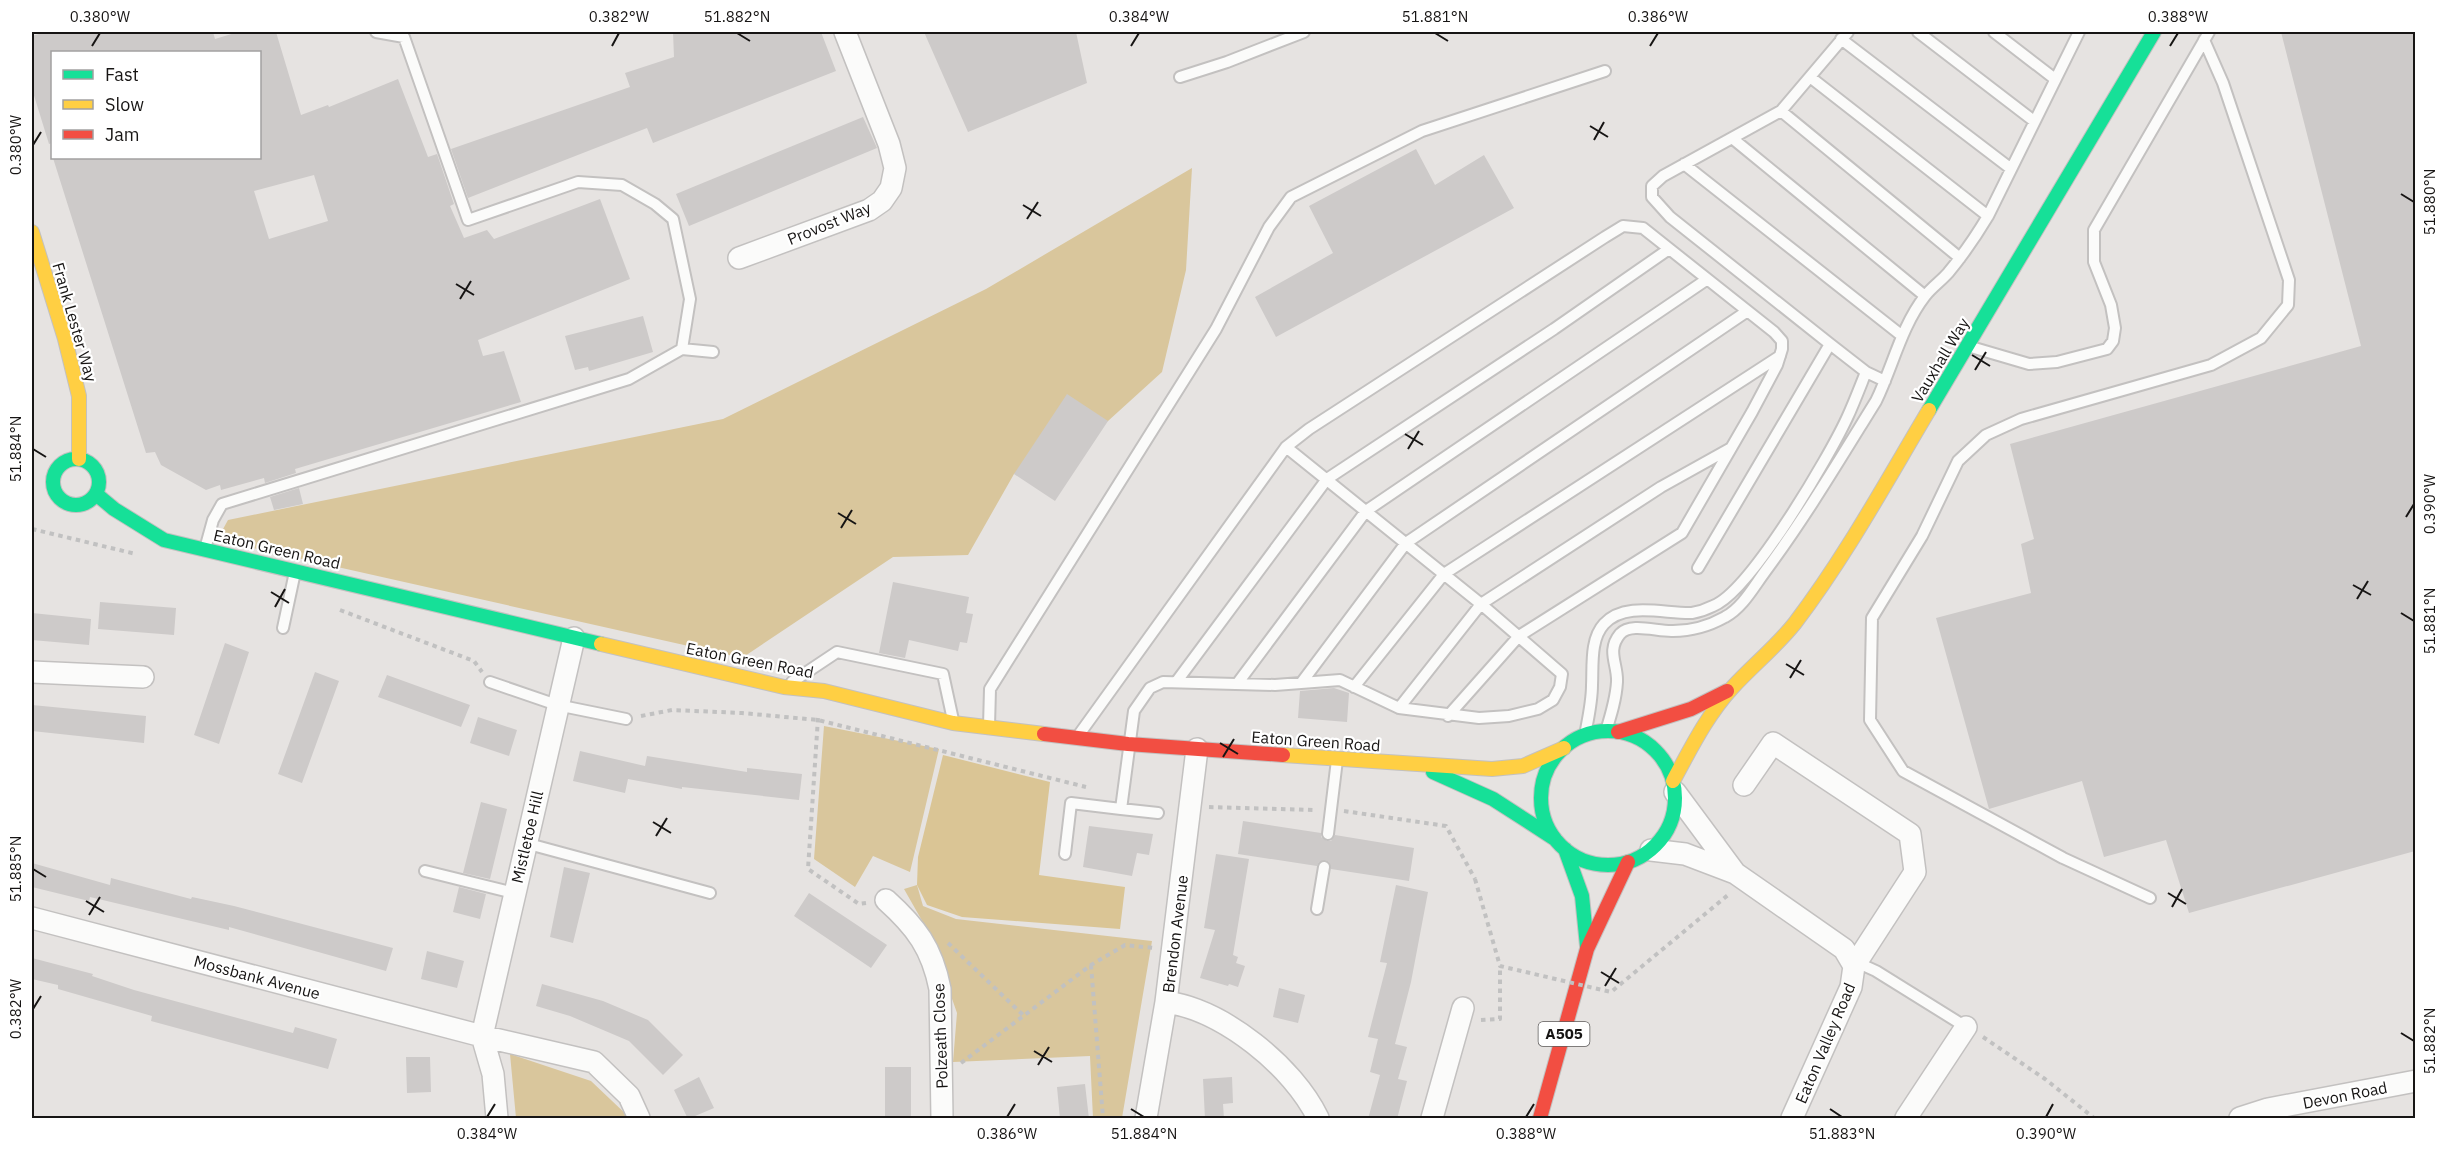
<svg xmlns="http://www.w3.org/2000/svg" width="2447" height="1150" viewBox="0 0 2447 1150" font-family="'IBM Plex Sans',sans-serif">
<rect width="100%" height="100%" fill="#e6e3e1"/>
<path fill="#d9c69c" d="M 1192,168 L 1186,270 L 1162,372 L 1108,421 L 1014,474 L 968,555 L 893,557 L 742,658 L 217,540 L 228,520 L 723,419 L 986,289 Z
M 824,726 L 939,749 L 910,872 L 873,856 L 855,887 L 814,859 Z
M 917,885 L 923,906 L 956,919 L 1152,941 L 1122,1118 L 1093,1118 L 1090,1056 L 953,1062 L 957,1013 L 929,933 L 904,889 Z
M 510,1054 L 591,1081 L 630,1118 L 516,1118 Z"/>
<path fill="#dac595" d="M 943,755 L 1050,782 L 1039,875 L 1125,887 L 1120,929 L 962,917 L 927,905 L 917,885 L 918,857 Z"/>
<path fill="#cdcac9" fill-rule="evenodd" d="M 46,32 L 213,32 L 215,39 L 238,32 L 276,32 L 301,115 L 328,105 L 329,107 L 398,79 L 428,157 L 437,154 L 454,204 L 450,206 L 464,238 L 487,230 L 494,239 L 600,199 L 630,279 L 478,340 L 483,356 L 504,351 L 521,402 L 295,469 L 296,473 L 265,483 L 264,478 L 221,490 L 220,485 L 206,490 L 161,465 L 155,452 L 146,453 L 53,158 L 260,158 L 260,52 L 52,52 L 52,143 L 49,144 L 32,89 L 32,36 ZM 314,175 L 328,221 L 269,239 L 254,191 Z
M 673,32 L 821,32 L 836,71 L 653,143 L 647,128 L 468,198 L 451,149 L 630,87 L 625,73 L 674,57 Z
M 924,32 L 1076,32 L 1087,83 L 968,132 Z
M 2281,32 L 2415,32 L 2415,851 L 2189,913 L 2166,840 L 2104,857 L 2082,781 L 1989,809 L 1936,618 L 2031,593 L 2021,544 L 2034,539 L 2010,444 L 2361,346 Z
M 863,117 L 877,148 L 689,226 L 676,194 Z
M 1416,149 L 1435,185 L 1484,155 L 1514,208 L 1276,337 L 1255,297 L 1333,253 L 1309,206 Z
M 643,316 L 653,352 L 589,371 L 588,367 L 575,370 L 565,336 Z
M 1067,394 L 1108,421 L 1055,501 L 1014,474 Z
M 299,488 L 303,504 L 274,510 L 270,497 Z
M 893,582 L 969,597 L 966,613 L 973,614 L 967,643 L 960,642 L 958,651 L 909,640 L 905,658 L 879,653 Z
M 100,602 L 176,608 L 174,635 L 98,629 Z
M 32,613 L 91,619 L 89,645 L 32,640 Z
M 225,643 L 249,652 L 219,744 L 194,735 Z
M 315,672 L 339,681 L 302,783 L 278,774 Z
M 387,675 L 470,705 L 461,727 L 378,697 Z
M 1334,688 L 1349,693 L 1347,722 L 1298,718 L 1300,691 Z
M 32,705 L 146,716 L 144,743 L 32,731 Z
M 478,717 L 517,730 L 509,756 L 470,743 Z
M 580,751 L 645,766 L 647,756 L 747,772 L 747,768 L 802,774 L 799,800 L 682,787 L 682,789 L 628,779 L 625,793 L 573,781 Z
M 481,802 L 507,809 L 490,879 L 463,873 Z
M 1243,821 L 1321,833 L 1321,837 L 1327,841 L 1331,841 L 1335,835 L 1414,848 L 1409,881 L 1331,869 L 1329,862 L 1325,860 L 1319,862 L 1317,866 L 1238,854 Z
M 1089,826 L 1153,834 L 1149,855 L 1137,853 L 1132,876 L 1083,867 Z
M 1216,854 L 1249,859 L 1233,955 L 1238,957 L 1236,963 L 1245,966 L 1238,987 L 1229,984 L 1228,986 L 1200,978 L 1215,930 L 1204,928 Z
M 32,863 L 110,885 L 111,878 L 191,899 L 192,897 L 234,906 L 393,948 L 386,971 L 229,927 L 229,930 L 90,897 L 89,901 L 32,887 Z
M 564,867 L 590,873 L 573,943 L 550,937 Z
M 1396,885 L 1428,892 L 1411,982 L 1395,1044 L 1407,1047 L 1398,1079 L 1407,1081 L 1397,1119 L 1368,1119 L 1380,1075 L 1370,1072 L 1378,1039 L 1368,1037 L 1387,963 L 1380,962 Z
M 459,887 L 486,894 L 480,919 L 453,912 Z
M 809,893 L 887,945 L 871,968 L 794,916 Z
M 427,951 L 464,961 L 457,988 L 421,979 Z
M 32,958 L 93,974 L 92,976 L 134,990 L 293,1033 L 295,1027 L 337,1039 L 328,1069 L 151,1021 L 152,1016 L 58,989 L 58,985 L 32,979 Z
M 542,984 L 603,1001 L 648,1020 L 683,1055 L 663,1075 L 629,1041 L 570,1016 L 536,1006 Z
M 1279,988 L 1305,995 L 1298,1023 L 1273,1017 Z
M 406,1057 L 430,1057 L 431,1092 L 407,1093 Z
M 885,1067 L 911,1067 L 911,1119 L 885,1119 Z
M 699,1077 L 714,1108 L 688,1119 L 674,1090 Z
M 1232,1077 L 1233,1103 L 1223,1104 L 1224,1119 L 1205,1119 L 1203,1079 Z
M 1085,1084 L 1089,1119 L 1060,1119 L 1057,1087 Z"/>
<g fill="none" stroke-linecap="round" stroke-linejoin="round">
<defs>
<path id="lane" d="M 376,32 L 404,37 L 468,220 L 578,182 L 622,185 L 655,204 L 673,219 L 690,299 L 682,349
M 1848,32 L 1781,111 L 1663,176 L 1652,186 L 1652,197 L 1670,217 L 1830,344 L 1866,372 L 1885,381
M 1918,32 L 2034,121
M 1994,32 L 2055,79
M 1841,39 L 2010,168
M 1180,77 L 1227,62 L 1304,32
M 1810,77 L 1988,216
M 1781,111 L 1960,258
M 1732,138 L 1925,296
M 1684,164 L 1901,335
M 1971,347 L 2029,364 L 2057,362 L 2107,349 L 2113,341 L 2115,328 L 2111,305 L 2094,262 L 2094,230 L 2209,32
M 205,549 L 213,520 L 222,504 L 629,379 L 682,349 L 713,352
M 1698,568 L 1830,344
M 283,628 L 295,572
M 1177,681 L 1327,479 L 1554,329 L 1669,249
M 490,682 L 557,705 L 626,719
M 792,682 L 837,652 L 943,674 L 953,720
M 1302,682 L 1406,543 L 1746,312
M 1237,684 L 1366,511 L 1706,280
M 1354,687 L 1444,574 L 1780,356
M 1399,708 L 1481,604 L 1661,487 L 1731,448
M 989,726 L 990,689 L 1216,329 L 1269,227 L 1291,197 L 1422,131 L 1605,71
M 1606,731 C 1611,715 1616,699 1617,682 C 1618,664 1606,651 1620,634 C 1631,622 1658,632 1673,631 C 1691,631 1709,626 1725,617 C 1742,608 1753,588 1764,573 C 1805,518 1840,459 1876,401 C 1893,366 1901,327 1925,296 C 1932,287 1941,281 1948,273 C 1963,255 1976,236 1988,216 L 2079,32
M 1585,735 C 1588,719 1592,702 1592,685 C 1593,666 1590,639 1604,624 C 1625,601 1665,614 1692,613 C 1698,612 1707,609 1713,606 C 1750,592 1829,457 1847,418 C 1854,403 1860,387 1866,372
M 1078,736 L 1286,447 L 1309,429 L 1605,237 L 1623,226 L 1643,228 L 1774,332 L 1782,341 L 1782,349 L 1777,365 L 1752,412 L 1682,533 L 1519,636 L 1448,716
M 1121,809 L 1158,813
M 1328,834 L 1337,760
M 525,843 L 710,893
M 1065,854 L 1071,803 L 1121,809 L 1134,711 L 1150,688 L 1163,682 L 1275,685 L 1340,680 L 1399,708 L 1479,718 L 1509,716 L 1538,709 L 1553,700 L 1560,687 L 1562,674 L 1481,604 L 1286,447
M 425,871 L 514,893
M 2150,898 L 2063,858 L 1903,771 L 1870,720 L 1872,618 L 1922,536 L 1958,461 L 1986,435 L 2021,419 L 2211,365 L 2261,338 L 2288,305 L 2289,280 L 2223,83 L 2204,40
M 1317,909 L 1324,867
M 1854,966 L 1865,966 L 1876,971 L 1966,1027"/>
<path id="street" d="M 739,258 L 869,210 L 882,201 L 891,188 L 895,168 L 889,144 L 845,32
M 32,672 L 143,677
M 1744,785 L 1773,743 L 1910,834 L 1915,872 L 1854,966
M 1675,792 L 1735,873 L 1844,949 L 1854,966
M 1651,850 L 1685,854 L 1735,873
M 886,900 C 916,927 932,948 940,989 L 942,1118
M 32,918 L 482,1036 L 594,1062 L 629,1096 L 639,1118
M 1166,1002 C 1223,1010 1293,1066 1318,1118
M 497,1118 L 493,1074 L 482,1036 L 574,638
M 1146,1118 L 1166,1002 L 1197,749
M 1432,1118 L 1463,1008
M 1792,1118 L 1851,987 L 1854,966
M 1906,1118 L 1966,1027
M 2240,1118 L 2268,1109 L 2416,1081"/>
<path id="fast" d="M 1929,410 L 2154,32
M53 482a23 23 0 1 1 46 0a23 23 0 1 1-46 0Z
M 96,494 L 114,509 L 164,540 L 601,644
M1541 798a67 67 0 1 1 134 0a67 67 0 1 1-134 0Z
M 1433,772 L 1493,799 L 1555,839
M 1565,849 L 1582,896 L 1587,946"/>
<path id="slow" d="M 32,232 L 65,339 L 79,396 L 79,459
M 601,644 L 784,687 L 824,691 L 953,723 L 1044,734
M 1283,755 L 1492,769 L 1523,766 L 1564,748
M 1673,781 C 1690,750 1707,715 1732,688 C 1752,666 1776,647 1795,623 C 1846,556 1886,482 1929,410"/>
<path id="jam" d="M 1618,732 L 1691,709 L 1727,691
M 1044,734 L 1128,744 L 1283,755
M 1540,1118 L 1587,949 L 1628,862"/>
</defs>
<use href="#lane" stroke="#c3c1c0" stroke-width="14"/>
<use href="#street" stroke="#c3c1c0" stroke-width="24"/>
<use href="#fast" stroke="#c3c1c0" stroke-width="16"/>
<use href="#slow" stroke="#c3c1c0" stroke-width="16"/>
<use href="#jam" stroke="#c3c1c0" stroke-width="16"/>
<path stroke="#c1c1c1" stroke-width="4" stroke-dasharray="4.5 4.5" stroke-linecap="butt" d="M 32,529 L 136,554
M 340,610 L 474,661 L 482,672
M 641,716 L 672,710 L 742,713 L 818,720 L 1086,787
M 818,718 L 808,869 L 859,904 L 866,903
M 1209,807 L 1316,810
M 1344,811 L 1446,826 L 1475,879
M 948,943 L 1023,1015
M 1091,965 L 1103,1118
M 1481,1020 L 1500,1019 L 1500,966
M 1983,1037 L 2045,1079 L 2094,1118
M 961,1063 L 1091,965 L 1125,945 L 1154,948"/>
<use href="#lane" stroke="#fbfbfa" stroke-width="10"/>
<use href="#street" stroke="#fbfbfa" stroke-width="21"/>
<use href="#fast" stroke="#16e098" stroke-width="14"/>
<use href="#slow" stroke="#ffcf43" stroke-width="14"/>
<use href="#jam" stroke="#f24e42" stroke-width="14"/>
<path stroke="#c1c1c1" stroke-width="4" stroke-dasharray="4.5 4.5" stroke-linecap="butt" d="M 1475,879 L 1500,966 L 1611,992 L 1728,895"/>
</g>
<path fill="none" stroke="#171514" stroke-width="2" d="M 737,33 L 750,41M 1435,33 L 1448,41M 92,46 L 100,33M 612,46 L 619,33M 1131,46 L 1139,33M 1650,46 L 1658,33M 2170,46 L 2178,33M 1590,126 L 1608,137M 1594,140 L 1604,122M 33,145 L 41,132M 2401,194 L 2414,202M 1023,205 L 1041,216M 1027,219 L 1038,202M 456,284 L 474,295M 460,299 L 471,281M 1972,355 L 1990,366M 1975,370 L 1986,352M 1405,434 L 1423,445M 33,449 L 46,457M 1408,449 L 1419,431M 838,513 L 856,524M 2406,517 L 2414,504M 841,528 L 852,510M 2353,585 L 2371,595M 271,592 L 289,603M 2357,599 L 2368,581M 275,607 L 285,589M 2401,613 L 2414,621M 1786,664 L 1804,675M 1790,678 L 1801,660M 1220,743 L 1238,754M 1223,757 L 1234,739M 653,822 L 671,833M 656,836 L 667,818M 33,869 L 46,877M 2168,893 L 2186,904M 86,901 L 104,912M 2172,907 L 2182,889M 89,915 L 100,897M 1601,972 L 1619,983M 1605,986 L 1616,968M 33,1009 L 41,996M 2401,1033 L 2414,1041M 1034,1051 L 1052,1062M 1038,1065 L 1049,1047M 1131,1109 L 1144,1117M 1830,1109 L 1842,1117M 487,1117 L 495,1104M 1007,1117 L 1015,1104M 1526,1117 L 1534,1104M 2046,1117 L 2053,1104"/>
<g text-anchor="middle" stroke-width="4.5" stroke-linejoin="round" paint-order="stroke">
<rect fill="#fff" stroke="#5d5b5a" stroke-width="1.5" x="1538.5" y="1022" width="51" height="24" rx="4.5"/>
<g font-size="15" font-weight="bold" fill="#171514">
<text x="1564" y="1039">A505</text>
</g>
<g font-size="16" fill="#171514" stroke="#fff">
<text transform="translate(829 223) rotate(-22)" y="6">Provost Way</text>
<text transform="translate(75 322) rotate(74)" y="6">Frank Lester Way</text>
<text transform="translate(1940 360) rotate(-59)" y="6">Vauxhall Way</text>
<text transform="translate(277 549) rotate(13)" y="6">Eaton Green Road</text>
<text transform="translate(750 660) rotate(11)" y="6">Eaton Green Road</text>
<text transform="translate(1316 741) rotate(4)" y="6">Eaton Green Road</text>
<text transform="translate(527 837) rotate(-77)" y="6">Mistletoe Hill</text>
<text transform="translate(1175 934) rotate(-83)" y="6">Brendon Avenue</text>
<text transform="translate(257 977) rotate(15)" y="6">Mossbank Avenue</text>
<text transform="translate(940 1036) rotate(-92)" y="6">Polzeath Close</text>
<text transform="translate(1825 1043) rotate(-67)" y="6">Eaton Valley Road</text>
<text transform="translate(2345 1095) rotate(-11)" y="6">Devon Road</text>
</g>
</g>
<rect width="2447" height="1150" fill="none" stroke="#ffffff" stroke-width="66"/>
<rect x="51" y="51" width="210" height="108" fill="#ffffff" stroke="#a2a1a1" stroke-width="1.5"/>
<rect x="63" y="70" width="30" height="9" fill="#16e098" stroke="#a2a1a1" stroke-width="1.5"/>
<text x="105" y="81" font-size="18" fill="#171514">Fast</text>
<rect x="63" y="100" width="30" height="9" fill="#ffcf43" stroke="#a2a1a1" stroke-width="1.5"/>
<text x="105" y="111" font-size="18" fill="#171514">Slow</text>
<rect x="63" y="130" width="30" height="9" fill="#f24e42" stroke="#a2a1a1" stroke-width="1.5"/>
<text x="105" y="141" font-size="18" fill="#171514">Jam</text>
<rect x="33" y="33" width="2381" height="1084" fill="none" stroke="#171514" stroke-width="2"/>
<g font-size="15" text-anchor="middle" fill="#171514">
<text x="100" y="22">0.380°W</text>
<text x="619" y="22">0.382°W</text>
<text x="737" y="22">51.882°N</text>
<text x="1139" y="22">0.384°W</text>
<text x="1435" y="22">51.881°N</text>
<text x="1658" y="22">0.386°W</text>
<text x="2178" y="22">0.388°W</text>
<text transform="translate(16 145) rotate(-90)" y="5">0.380°W</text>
<text transform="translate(2430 202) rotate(-90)" y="5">51.880°N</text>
<text transform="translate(16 449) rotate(-90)" y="5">51.884°N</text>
<text transform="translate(2430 504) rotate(-90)" y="5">0.390°W</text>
<text transform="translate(2430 621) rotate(-90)" y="5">51.881°N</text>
<text transform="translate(16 869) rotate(-90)" y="5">51.885°N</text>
<text transform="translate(16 1009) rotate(-90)" y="5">0.382°W</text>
<text transform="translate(2430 1041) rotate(-90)" y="5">51.882°N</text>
<text x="487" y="1139">0.384°W</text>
<text x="1007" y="1139">0.386°W</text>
<text x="1144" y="1139">51.884°N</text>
<text x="1526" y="1139">0.388°W</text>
<text x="1842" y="1139">51.883°N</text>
<text x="2046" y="1139">0.390°W</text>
</g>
</svg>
